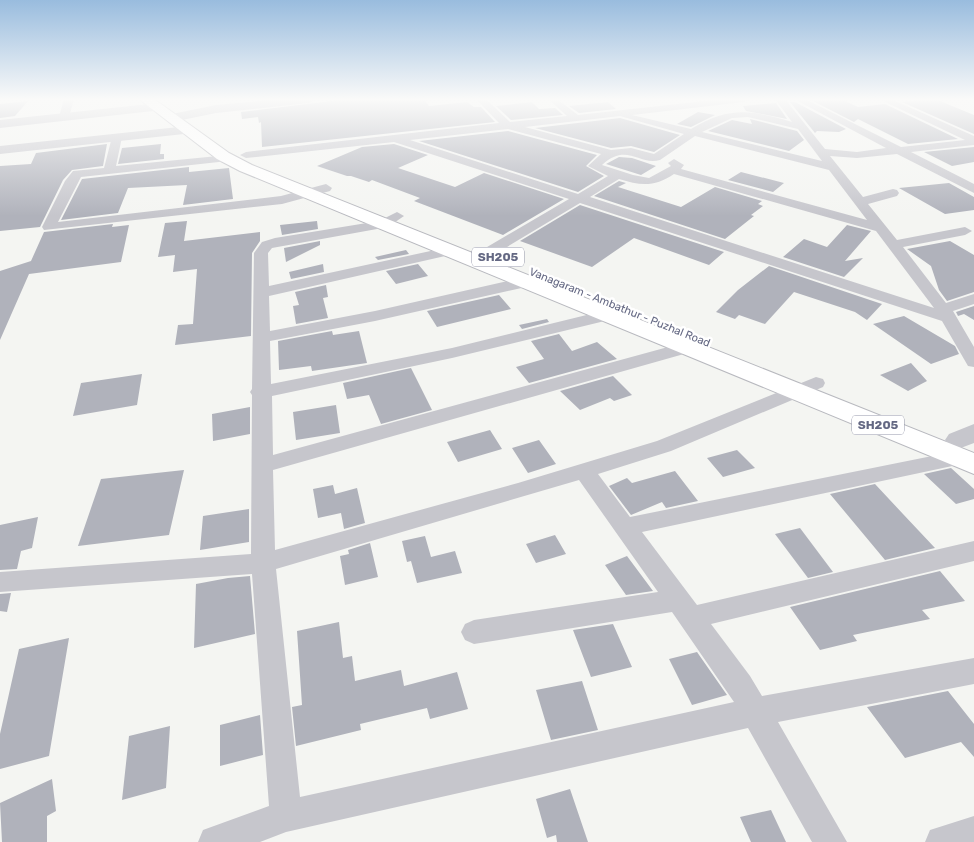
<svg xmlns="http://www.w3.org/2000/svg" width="974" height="842" viewBox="0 0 974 842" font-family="Rubik,sans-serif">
<rect width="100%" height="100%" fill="#f4f5f2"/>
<path fill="#b0b2bb" d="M 348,99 L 424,99 L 429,106 L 467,102 L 474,107 L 481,107 L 495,122 L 262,147 L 261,122 L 259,123 L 258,117 L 242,119 L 241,112 Z
M 841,99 L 858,107 L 885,104 L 958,139 L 908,144 L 858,119 L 854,122 L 811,100 Z
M 935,99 L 974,115 L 974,134 L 902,102 Z
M 28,101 L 15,116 L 0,118 L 0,104 Z
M 532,102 L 539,109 L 555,108 L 563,115 L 511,120 L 496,106 Z
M 608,102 L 616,109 L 579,113 L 569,106 Z
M 790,102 L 795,102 L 846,129 L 839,132 L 817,131 L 815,133 Z
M 776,103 L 787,119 L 746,111 L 743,106 Z
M 698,112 L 715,115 L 691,127 L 677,124 Z
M 620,118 L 680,135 L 654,152 L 631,146 L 611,148 L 535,128 Z
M 750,119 L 797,131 L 804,140 L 789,151 L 708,131 L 732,120 L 752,124 Z
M 508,131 L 597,155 L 586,166 L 604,176 L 578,192 L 419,141 Z
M 107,144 L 103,166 L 72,170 L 63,180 L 40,227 L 0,231 L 0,166 L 31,164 L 36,153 Z
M 161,144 L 160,154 L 164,154 L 164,159 L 118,164 L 122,148 Z
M 394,144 L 428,155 L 398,168 L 455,187 L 484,173 L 564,199 L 503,235 L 414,201 L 420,198 L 372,180 L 369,182 L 351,176 L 347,176 L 317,166 L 362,147 Z
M 974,147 L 974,162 L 952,166 L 924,152 Z
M 619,157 L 632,158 L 656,166 L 641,175 L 606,164 Z
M 189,167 L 189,172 L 229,168 L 233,199 L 183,205 L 187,185 L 128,188 L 118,213 L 61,220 L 82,179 Z
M 741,172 L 784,183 L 773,192 L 728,180 Z
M 619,181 L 626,183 L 618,187 L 681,207 L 715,187 L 762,201 L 758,204 L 763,206 L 751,215 L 754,216 L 725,239 L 594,196 Z
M 949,183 L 974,197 L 974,210 L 945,214 L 899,188 Z
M 580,205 L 724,252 L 709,265 L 634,238 L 592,267 L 520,241 Z
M 187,221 L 184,241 L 260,232 L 260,241 L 252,253 L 251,336 L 175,345 L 178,325 L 193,324 L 197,269 L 173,272 L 175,255 L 158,257 L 165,223 Z
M 317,221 L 318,229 L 282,235 L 280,225 Z
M 113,224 L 112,227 L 129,225 L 121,262 L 29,274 L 0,340 L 0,271 L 31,261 L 44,232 Z
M 847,225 L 871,231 L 845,261 L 863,258 L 844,277 L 783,257 L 804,239 L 827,247 Z
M 320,241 L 320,245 L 286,262 L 284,248 Z
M 950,241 L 974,255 L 974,292 L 947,301 L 939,290 L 931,266 L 907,249 Z
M 406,250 L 409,254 L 378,260 L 375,257 Z
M 323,264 L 324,272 L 291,279 L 289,272 Z
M 418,264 L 428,276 L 396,284 L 386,271 Z
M 769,266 L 870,300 L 882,304 L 867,320 L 855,312 L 794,292 L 765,324 L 739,315 L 735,319 L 716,312 L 738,290 Z
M 326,285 L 328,297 L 323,298 L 328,318 L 296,324 L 293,306 L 299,305 L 295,292 Z
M 499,295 L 511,309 L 437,327 L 427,311 Z
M 974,306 L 974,320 L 964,314 L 958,316 L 956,312 Z
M 904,316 L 955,346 L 959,354 L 931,364 L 873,324 Z
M 547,319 L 549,322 L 522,329 L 519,325 Z
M 332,331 L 333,335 L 359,331 L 367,363 L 312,371 L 311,366 L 279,370 L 278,341 Z
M 559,334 L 572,351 L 597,342 L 617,359 L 529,383 L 516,367 L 544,359 L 531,341 Z
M 911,363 L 927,381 L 908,391 L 880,375 Z
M 411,368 L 432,410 L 381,424 L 369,395 L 347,399 L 343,383 Z
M 142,374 L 137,405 L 73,416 L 81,383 Z
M 613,376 L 632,395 L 614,401 L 610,398 L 580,410 L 560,391 Z
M 336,405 L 340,433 L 296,440 L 293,412 Z
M 250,407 L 250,434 L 213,441 L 212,414 Z
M 490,430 L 502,449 L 458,462 L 447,442 Z
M 539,440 L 556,464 L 528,473 L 512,448 Z
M 737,450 L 755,468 L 723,477 L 707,458 Z
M 951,468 L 974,489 L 974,499 L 956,504 L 924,474 Z
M 184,470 L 169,535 L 78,546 L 101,479 Z
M 675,471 L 698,501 L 666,508 L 662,502 L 631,515 L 609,486 L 627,478 L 632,483 Z
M 875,484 L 903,514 L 935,548 L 885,560 L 830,494 Z
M 333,485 L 335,494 L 357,488 L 365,523 L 344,529 L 341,513 L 318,518 L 313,489 Z
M 249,509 L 249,542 L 200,550 L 203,516 Z
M 38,517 L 32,548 L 21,551 L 17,569 L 0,570 L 0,525 Z
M 800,528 L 833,572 L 808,578 L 775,534 Z
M 555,535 L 566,554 L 536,563 L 526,544 Z
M 425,536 L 431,557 L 455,551 L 462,573 L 417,583 L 411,561 L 407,562 L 402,541 Z
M 370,543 L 378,577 L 345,585 L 340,556 L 349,554 L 348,550 Z
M 627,556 L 653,591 L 626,595 L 605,565 Z
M 940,571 L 965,601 L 922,610 L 930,619 L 853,635 L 857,641 L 820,650 L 790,607 Z
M 250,576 L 255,634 L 194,648 L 196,584 L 228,578 Z
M 11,593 L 7,612 L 0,611 L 0,594 Z
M 339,622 L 343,658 L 352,656 L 355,681 L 401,670 L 404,686 L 457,672 L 468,709 L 430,719 L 427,708 L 360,724 L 361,730 L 296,746 L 292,707 L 302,705 L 297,631 Z
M 613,624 L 632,667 L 591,677 L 573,630 Z
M 69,638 L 49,756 L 0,769 L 0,734 L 19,649 Z
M 697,652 L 727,695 L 692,705 L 669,659 Z
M 582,681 L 598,730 L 551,740 L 536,690 Z
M 948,691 L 974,724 L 974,757 L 961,742 L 905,758 L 867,707 Z
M 260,715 L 263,755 L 220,766 L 220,725 Z
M 170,726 L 166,788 L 122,800 L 129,736 Z
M 52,779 L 56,811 L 47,816 L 47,842 L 2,842 L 0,803 Z
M 570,789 L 588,842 L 557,842 L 556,835 L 547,838 L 536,799 Z
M 771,810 L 786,842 L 751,842 L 740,817 Z"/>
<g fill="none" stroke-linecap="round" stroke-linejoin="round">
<defs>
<path id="primary" d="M 139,99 L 154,99 L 229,153 L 252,165 L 974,453 L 974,474 L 240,171 L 217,159 Z"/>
</defs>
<use href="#primary" stroke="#b8b9bf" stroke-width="2"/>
<path fill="#c6c6cc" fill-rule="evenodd" d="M 64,99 L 74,99 L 69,117 L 64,120 L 59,117 Z
M 476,99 L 486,99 L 510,122 L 567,116 L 548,99 L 557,99 L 578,115 L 722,99 L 749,99 L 744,102 L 632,115 L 691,129 C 730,106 751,110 792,122 L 775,99 L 785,99 L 825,149 L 857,152 L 886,148 L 794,99 L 805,99 L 901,147 L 965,140 L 879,99 L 891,99 L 974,136 L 974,145 L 911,152 L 974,184 L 974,193 L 897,154 L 857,158 L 830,156 L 863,197 L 893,189 L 897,190 L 899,193 L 897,196 L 868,204 L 897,240 L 965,227 L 972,231 L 965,235 L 903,247 L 946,303 L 974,294 L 974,304 L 953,311 L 974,347 L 974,367 L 968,366 L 942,321 L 580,203 L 492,256 L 482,256 L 480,253 L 482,250 L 569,199 L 394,142 L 246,158 L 240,155 L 246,152 L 499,123 ZM 620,116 L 684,134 L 654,154 L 631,148 L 611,150 L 525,127 ZM 748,117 L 798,129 L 822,161 L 702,132 L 732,118 ZM 508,129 L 601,154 L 588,166 L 608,176 L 578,194 L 410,140 ZM 695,136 L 829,170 L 867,220 L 681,169 L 684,165 L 674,159 L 668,163 L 671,166 L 649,178 L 633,175 L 602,165 C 627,142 639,166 660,160 ZM 674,174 L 876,231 L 934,308 L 590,197 L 619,179 C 641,186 655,187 674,174 Z
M 117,134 L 122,137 L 116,166 L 228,155 L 234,158 L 228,161 L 81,177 L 58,222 L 281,196 L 326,184 L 332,188 L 330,191 L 282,204 L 44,230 L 42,227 L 65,181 L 73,171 L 104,168 L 112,137 Z
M 397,212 L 404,216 L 388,227 L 272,248 L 268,253 L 269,286 L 449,247 L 454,248 L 456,251 L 454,254 L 269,296 L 270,331 L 375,311 L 526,277 L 534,282 L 526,287 L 375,321 L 270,341 L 271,384 L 452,348 L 607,310 L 613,311 L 615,315 L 613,319 L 452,358 L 272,396 L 273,455 L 679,344 L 691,344 L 694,348 L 691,352 L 273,470 L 275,550 L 518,483 L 657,441 L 816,377 L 823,379 L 825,383 L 823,387 L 671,451 L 598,474 L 630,517 L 957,451 L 964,453 L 968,458 L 964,463 L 957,465 L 642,532 L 697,605 L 974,541 L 974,561 L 711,624 L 750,676 L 762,696 L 974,658 L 974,684 L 778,722 L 847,842 L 812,842 L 748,728 L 286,832 L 260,842 L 198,842 L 203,830 L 269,806 L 252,574 L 0,592 L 0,572 L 251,554 L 252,395 L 250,392 L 252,389 L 254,253 L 262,242 L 275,238 L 379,221 ZM 579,480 L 658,592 L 474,620 L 465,624 L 461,632 L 465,640 L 474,644 L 672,612 L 734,702 L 300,797 L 276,569 Z
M 974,816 L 974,842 L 925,842 L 930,830 Z"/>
<path fill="#c6c6cc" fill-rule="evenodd" d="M 280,99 L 315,99 L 309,103 L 216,113 L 172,122 L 166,118 L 167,115 L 216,105 Z
M 158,103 L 162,104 L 164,107 L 162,110 L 0,128 L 0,120 Z
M 188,126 L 195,130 L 193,133 L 0,154 L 0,146 Z
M 974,424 L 974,443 L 958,449 L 949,446 L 945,440 L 949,434 Z"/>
<use href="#primary" fill="#fff" fill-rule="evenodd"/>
</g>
<linearGradient id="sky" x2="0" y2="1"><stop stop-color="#99bcde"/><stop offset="0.46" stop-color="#fafaf9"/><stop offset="1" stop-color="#fafaf9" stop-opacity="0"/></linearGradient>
<rect width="974" height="216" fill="url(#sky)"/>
<g text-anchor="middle" stroke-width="5" stroke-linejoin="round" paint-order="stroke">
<g font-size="11" fill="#646883" stroke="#fff">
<text transform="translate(620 307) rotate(22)" y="4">Vanagaram - Ambathur - Puzhal Road</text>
</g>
<g fill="#fff" stroke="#9295a8" stroke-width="1">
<rect x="472" y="247.5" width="52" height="19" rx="4"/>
<rect x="852" y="415.5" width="52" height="19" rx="4"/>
</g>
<g font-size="12" font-weight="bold" fill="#646883">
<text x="498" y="261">SH205</text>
<text x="878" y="429">SH205</text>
</g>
</g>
</svg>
